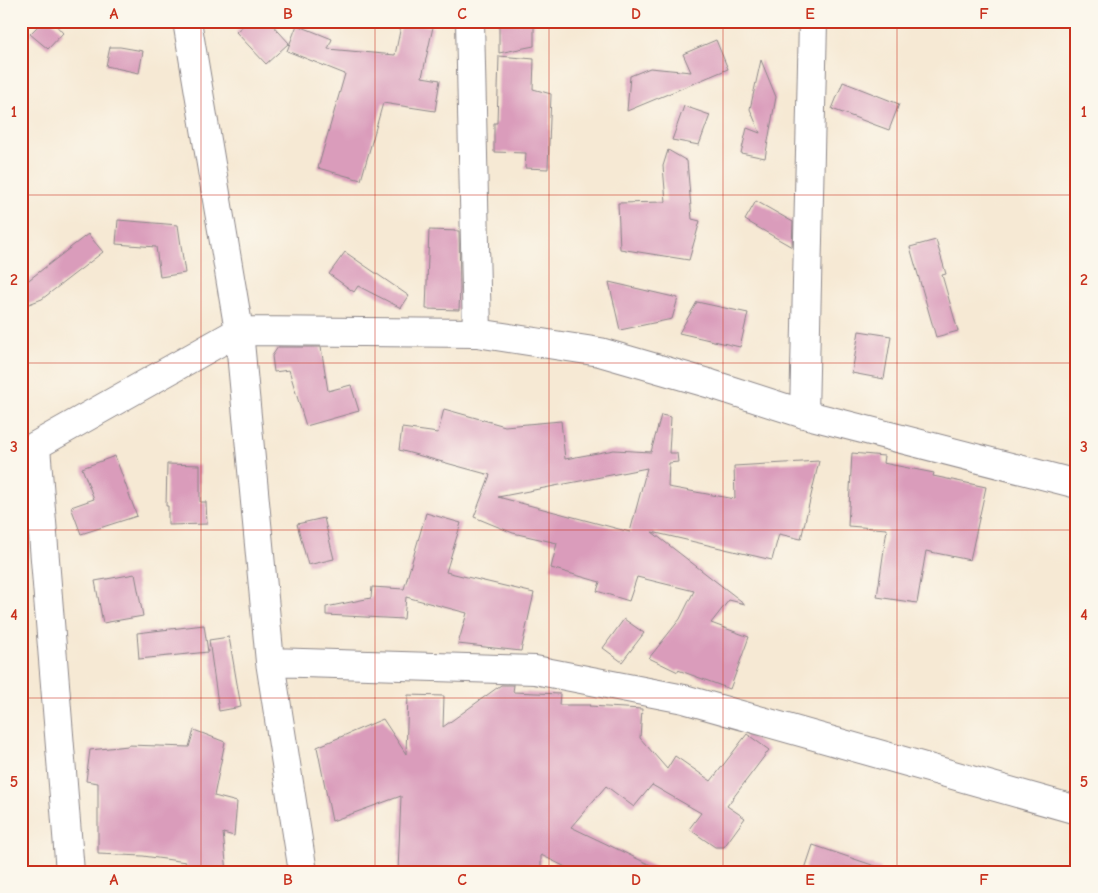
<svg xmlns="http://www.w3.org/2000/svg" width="1098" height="893" viewBox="0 0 1098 893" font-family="'Comic Neue',sans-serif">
<rect width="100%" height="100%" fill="#fbf7ec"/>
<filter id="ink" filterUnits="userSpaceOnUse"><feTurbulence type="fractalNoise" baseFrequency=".02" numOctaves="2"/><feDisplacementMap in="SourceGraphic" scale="10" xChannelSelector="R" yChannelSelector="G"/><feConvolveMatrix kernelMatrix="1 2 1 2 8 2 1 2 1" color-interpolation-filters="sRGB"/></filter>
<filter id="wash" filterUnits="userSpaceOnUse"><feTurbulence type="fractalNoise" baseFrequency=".0096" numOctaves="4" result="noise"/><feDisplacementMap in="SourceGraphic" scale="20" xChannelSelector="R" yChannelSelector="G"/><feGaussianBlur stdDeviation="1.12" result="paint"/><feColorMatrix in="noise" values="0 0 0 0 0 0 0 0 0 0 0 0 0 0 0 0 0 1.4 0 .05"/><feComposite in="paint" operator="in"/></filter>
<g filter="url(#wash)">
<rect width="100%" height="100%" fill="#f6e9d4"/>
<g id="blocks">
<path fill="#da9cbb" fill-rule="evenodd" d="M 43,21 L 52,21 L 63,33 L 48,49 L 30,34 Z
M 248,21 L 269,21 L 289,43 L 266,64 L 236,32 Z
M 402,21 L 433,27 L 422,77 L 440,80 L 435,111 L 383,103 L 361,180 L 318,168 L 345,74 L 287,51 L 297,25 L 332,39 L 328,49 L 395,55 Z
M 499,21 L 534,21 L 534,46 L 499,53 Z
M 716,40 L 728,69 L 627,111 L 630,76 L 650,68 L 691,72 L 683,54 Z
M 110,47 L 120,47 L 143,51 L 139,73 L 106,66 Z
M 499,56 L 534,59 L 533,89 L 551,94 L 548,169 L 525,168 L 526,153 L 494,152 L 494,123 L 497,123 Z
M 761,60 L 776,97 L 765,158 L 741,153 L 747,128 L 760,133 L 750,109 Z
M 843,82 L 899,104 L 889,130 L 832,109 Z
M 684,106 L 710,115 L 699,145 L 672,140 Z
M 668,150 L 687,161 L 692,219 L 700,221 L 689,260 L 620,249 L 618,203 L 666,202 L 663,166 Z
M 756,201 L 793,222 L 792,247 L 745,220 Z
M 118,220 L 178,225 L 185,273 L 160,277 L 156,247 L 116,244 Z
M 429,230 L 459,231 L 460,289 L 459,310 L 426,309 Z
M 88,234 L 103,252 L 42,299 L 21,307 L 21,286 Z
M 936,240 L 946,274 L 942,275 L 958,331 L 936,337 L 910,247 Z
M 345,252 L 409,296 L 401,308 L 358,286 L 354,292 L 329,274 Z
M 609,282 L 678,298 L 672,319 L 620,330 Z
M 697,302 L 748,313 L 740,347 L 679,333 Z
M 859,331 L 891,336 L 884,379 L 852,373 Z
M 278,347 L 321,347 L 328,391 L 351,385 L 359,411 L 306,426 L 289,370 L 274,372 L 272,356 Z
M 444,409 L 505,426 L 561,421 L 565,459 L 614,450 L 651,452 L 661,415 L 671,417 L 669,453 L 677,453 L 678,462 L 669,463 L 668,487 L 735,499 L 734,466 L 819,461 L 801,539 L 779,534 L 772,560 L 652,532 L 745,604 L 729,600 L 711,623 L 749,637 L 730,689 L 678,670 L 678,672 L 649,658 L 680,619 L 694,591 L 637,577 L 629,601 L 597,591 L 600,582 L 551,568 L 557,543 L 513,533 L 474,517 L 490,475 L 399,450 L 402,428 L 438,433 ZM 647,468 L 630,532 L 498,497 Z
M 852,453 L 884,456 L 883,463 L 934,473 L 933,476 L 986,487 L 970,560 L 926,551 L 917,603 L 877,597 L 887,529 L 848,526 Z
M 115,456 L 137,516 L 81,534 L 71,507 L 94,499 L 82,468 Z
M 167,464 L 200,465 L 200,502 L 206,502 L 207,524 L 168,525 L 168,506 L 166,506 Z
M 426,513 L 461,523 L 446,572 L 534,593 L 521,651 L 458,644 L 467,613 L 406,597 L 404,619 L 326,615 L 326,607 L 371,598 L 372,587 L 404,589 Z
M 324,518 L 334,559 L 308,565 L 297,524 Z
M 135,574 L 143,616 L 103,623 L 95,581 Z
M 624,619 L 644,633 L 622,662 L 603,648 Z
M 204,625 L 208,652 L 139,659 L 137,633 Z
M 229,637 L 241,707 L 219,711 L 209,640 Z
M 501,685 L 514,685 L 513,692 L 560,694 L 559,705 L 590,705 L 589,706 L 642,709 L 640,738 L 667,769 L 675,756 L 711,781 L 747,734 L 769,750 L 727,806 L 745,818 L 724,847 L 715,847 L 689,829 L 701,813 L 652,785 L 634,807 L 606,786 L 571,827 L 665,872 L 576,872 L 541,855 L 541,872 L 398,872 L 401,796 L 332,821 L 317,747 L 383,719 L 406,754 L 408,695 L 444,696 L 443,727 Z
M 194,730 L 225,742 L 214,796 L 237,802 L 234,836 L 223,833 L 227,872 L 187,872 L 186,862 L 143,856 L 98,854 L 98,783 L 86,781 L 90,750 L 128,746 L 128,745 L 189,747 Z
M 813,845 L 881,868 L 880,872 L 804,872 Z"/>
</g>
</g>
<g filter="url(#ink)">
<use href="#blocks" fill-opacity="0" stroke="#8c8688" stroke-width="1"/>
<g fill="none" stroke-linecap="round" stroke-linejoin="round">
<defs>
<path id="minor" d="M 187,21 L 239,331 L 270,662 L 303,872
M 470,21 L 477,333
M 804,414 L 813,21
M 36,447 L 70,872
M 21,454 L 239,331 L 477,333 L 600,352 L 711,384 L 804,414 L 1077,484
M 270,662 L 535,670 L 684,699 L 1077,810"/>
</defs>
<use href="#minor" stroke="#8c8688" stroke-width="30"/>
<use href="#minor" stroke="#fff" stroke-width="28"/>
</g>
</g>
<path fill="none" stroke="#c8321e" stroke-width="1" stroke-opacity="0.55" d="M 201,21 L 201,872M 375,21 L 375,872M 549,21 L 549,872M 723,21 L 723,872M 897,21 L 897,872M 21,195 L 1077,195M 21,363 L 1077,363M 21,530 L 1077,530M 21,698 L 1077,698"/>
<rect width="1098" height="893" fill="none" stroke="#fbf7ec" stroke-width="55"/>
<rect x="28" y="28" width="1042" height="838" fill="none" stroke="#c8321e" stroke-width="2"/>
<g font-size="16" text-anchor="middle" font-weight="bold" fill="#c8321e">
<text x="114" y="19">A</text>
<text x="288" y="19">B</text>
<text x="462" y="19">C</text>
<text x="636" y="19">D</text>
<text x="810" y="19">E</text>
<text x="984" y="19">F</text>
<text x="14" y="117">1</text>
<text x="1084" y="117">1</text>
<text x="14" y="285">2</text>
<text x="1084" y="285">2</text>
<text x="14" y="452">3</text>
<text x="1084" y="452">3</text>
<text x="14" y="620">4</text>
<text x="1084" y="620">4</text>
<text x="14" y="787">5</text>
<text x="1084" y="787">5</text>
<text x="114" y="885">A</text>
<text x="288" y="885">B</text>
<text x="462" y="885">C</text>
<text x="636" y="885">D</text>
<text x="810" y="885">E</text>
<text x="984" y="885">F</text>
</g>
</svg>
